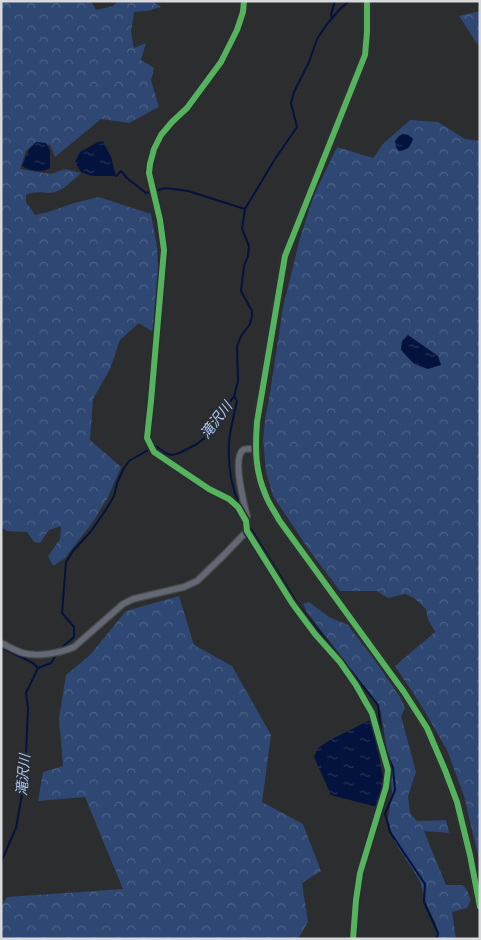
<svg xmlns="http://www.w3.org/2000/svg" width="481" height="940" viewBox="0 0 481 940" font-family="Ubuntu,'Noto Sans JP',sans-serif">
<defs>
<pattern id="forest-crowns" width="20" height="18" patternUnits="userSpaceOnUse" patternTransform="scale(1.25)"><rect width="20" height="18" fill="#2e4773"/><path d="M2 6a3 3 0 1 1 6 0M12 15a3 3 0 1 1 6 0" fill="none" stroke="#4c6186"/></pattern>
<pattern id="water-ripples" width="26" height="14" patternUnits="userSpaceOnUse" patternTransform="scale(1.25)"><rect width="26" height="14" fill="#04123e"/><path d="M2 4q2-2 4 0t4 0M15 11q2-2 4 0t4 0" fill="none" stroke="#283459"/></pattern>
</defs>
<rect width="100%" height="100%" fill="#2b2d2f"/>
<path fill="url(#forest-crowns)" d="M 1,1 L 91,1 L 96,10 L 113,6 L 117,1 L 152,1 L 161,7 L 147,11 L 134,12 L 131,32 L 134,48 L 146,43 L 141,60 L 154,68 L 151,80 L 159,107 L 129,123 L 101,119 L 55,157 L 50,145 L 35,143 L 26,151 L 20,169 L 51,174 L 65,169 L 81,173 C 74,179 64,190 55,192 C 45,195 37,189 26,195 L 26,202 L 35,215 L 48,212 L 74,203 L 99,197 L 151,214 L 157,247 L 159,288 L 155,333 L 139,323 L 120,340 L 110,369 L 93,399 L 90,440 L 121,467 L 108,497 L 93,522 L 64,559 L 53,566 L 48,556 L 60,539 L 61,526 L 49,530 L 40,543 L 34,542 L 27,532 L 7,531 L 1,527 Z
M 480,11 L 480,48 L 459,16 Z
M 410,120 L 438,122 L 465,139 L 480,141 L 480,864 L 464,796 L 447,750 L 421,705 L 395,666 L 435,632 L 428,619 L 426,609 L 414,598 L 405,594 L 388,598 L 377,591 L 340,591 L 309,550 L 273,496 L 266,472 L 263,441 L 265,420 L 270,393 L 283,307 L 300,238 L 314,195 L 337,147 L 373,158 L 383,144 Z
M 179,596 L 194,645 L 232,666 L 271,735 L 262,802 L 303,824 L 321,871 L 302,883 L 308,922 L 298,939 L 1,939 L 1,907 L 7,897 L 123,889 L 85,797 L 38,801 L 43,772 L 63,766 L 59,718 L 66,675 L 90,655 L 126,611 Z
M 309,602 L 329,617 L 348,625 L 376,662 L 400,697 L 405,708 L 401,716 L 416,772 L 408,796 L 410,813 L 417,821 L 446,820 L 449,833 L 424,831 L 446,885 L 463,885 L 467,890 L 471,900 L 467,908 L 452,912 L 456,939 L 437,939 L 436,924 L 426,903 L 420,881 L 394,841 L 388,819 L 392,793 L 390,771 L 381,712 L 374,699 L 307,612 L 303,604 Z"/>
<path fill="url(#water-ripples)" d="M 403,134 L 409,135 L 413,139 C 410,147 408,150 399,151 L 396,147 L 395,141 L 399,136 Z
M 103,141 L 111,157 L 116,176 L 92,176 L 81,172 L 75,162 L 80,152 L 98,142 Z
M 36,142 L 46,143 L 50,151 L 50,168 C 42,173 29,171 22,166 L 29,149 Z
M 408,335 L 438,356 L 441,365 L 428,369 L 414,364 L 401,350 L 402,341 Z
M 370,720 L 373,723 L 383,777 L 383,790 L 377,807 L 331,795 L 314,757 L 318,748 L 330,740 Z"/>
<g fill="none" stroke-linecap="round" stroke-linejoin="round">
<path stroke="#04123e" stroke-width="2" d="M 332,18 L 331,14 L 335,1
M 116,176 L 121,171 L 127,178 L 146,193 L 166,188 L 188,191 L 245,209
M 234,396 L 237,401 C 234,415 230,429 229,443 C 228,463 231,486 239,504
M 154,447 L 156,446 L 165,453 L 171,455 L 177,454 L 197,444 L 207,436 L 234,396 L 238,381 L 237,346 L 241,336 L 250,324 L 252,316 L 252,311 L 241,291 L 244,266 L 248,256 L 249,246 L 242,229 L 245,209 L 275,159 L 297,127 L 291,103 L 294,92 L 309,62 L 317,39 L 327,24 L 340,9 L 349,1
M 248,524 L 299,606 L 378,705 L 382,740
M 1,647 L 33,663 L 38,668
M 59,650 L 74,637 L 74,627 L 62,613 L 66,562 L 73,551 L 92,530 L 107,508 L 114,496 L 117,483 L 124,468 L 129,461 L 150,449
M 384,747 L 393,768 L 395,790 L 385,814 L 390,832 L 425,884 L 424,902 L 438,933 L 437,939
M 1,862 L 16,828 L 25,777 L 28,708 L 26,693 L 38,668 L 51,663 L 57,654"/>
<defs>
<path id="minor" d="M 244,1 L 243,12 L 237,30 L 221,62 L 187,108 L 172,122 L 161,135 L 154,149 L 150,164 L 149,173 L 160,220 L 164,250 L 151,401 L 147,438 L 154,452 L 209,489 L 229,499 L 238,507 L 246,521 L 247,531 L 292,603 L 315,634 L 340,662 L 356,685 L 365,701 L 372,713 L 388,770 L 386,787 L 360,873 L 356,900 L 353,939
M 246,521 L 247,516 C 244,503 232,459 243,450 C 246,448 252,449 255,449
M 1,643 C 8,646 16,651 23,653 C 37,657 61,653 74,647 L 123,604 L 133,599 L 184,587 L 197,581 L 223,556 L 247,531"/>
<path id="tertiary" d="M 367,1 L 367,32 L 365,55 L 285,256 L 257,422 C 255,449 255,471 266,496 C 269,504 275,512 279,520 L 404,692 L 427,728 L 445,770 L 457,802 L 470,855 L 480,907"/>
</defs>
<use href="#minor" stroke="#48494a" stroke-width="8"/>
<use href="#tertiary" stroke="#48494a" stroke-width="9"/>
<use href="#minor" stroke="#626975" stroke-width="5.5"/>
<use href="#tertiary" stroke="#626975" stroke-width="7"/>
<defs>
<path id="cycleway" d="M 244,1 L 243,12 L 237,30 L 221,62 L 187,108 L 172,122 L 161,135 L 154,149 L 150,164 L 149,173 L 160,220 L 164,250 L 151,401 L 147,438 L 154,452 L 209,489 L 229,499 L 238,507 L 246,521 L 247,531 L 292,603 L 315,634 L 340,662 L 356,685 L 365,701 L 372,713 L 388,770 L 386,787 L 360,873 L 356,900 L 353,939
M 367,1 L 367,32 L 365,55 L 285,256 L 257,422 C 255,449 255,471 266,496 C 269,504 275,512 279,520 L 404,692 L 427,728 L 445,770 L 457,802 L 470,855 L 480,907"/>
</defs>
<use href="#cycleway" stroke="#2a2c30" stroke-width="9"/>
<use href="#cycleway" stroke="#56b35d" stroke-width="6"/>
</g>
<g text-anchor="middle" stroke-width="4.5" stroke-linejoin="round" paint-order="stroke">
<g font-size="14" font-style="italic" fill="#acc9fa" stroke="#2a2c30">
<text transform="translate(216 420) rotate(-53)" y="5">滝沢川</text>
<text transform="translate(23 775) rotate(-85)" y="5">滝沢川</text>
</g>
</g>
<rect width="481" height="940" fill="none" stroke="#d8dadc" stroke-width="5"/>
</svg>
